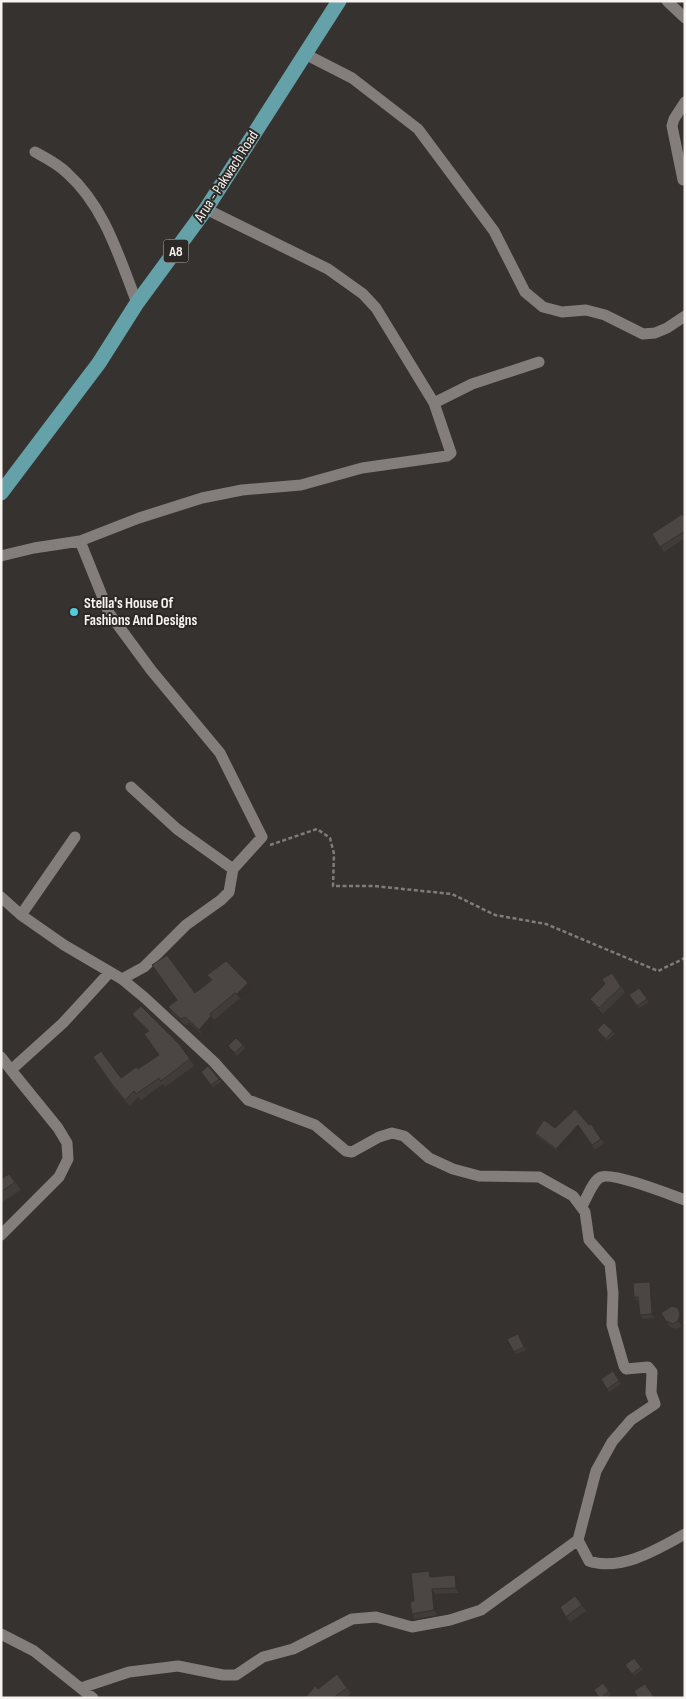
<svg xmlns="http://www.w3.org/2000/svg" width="686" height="1699" viewBox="0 0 686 1699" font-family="'Sofia Sans Condensed',sans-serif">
<rect width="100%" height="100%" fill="#36322f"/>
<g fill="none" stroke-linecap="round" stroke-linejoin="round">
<path stroke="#807c7a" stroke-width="2.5" stroke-dasharray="4 2.5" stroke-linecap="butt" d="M 270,845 L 317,829 L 330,838 L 334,854 L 333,886 L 374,886 L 452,894 L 495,915 L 546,924 L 658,971 L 685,958"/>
<path stroke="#837e7b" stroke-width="11" d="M 667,1 L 685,18
M 305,54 L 352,78 L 418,129 L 494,231 L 525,292 L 543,307 L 562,312 L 586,310 L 605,315 L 643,334 L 655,333 L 667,328 L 685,316
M 35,152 C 46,158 58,164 67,173 C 105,207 119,257 137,303
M 683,180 L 672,126 L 674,119 L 685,102
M 434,403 L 472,384 L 539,362
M 80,541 L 139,518 L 202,498 L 242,490 L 301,485 L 362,468 L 447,456 L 451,453 L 434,403 L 376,308 L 363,294 L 328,269 L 206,209
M 1,556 L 34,548 L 80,541 L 109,613 L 151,670 L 220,753 L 262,837 L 233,869 L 229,892 L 221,900 L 186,925 L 144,967 L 122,979
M 131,787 L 177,829 L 233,869
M 1,897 L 21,915 L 64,945 L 122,979 L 145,998 L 214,1062 L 248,1100 L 315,1125 L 346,1151 L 352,1152 L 379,1137 L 392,1133 L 404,1136 L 429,1158 L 453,1169 L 479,1176 L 539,1177 L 573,1196 L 585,1212 L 589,1240 L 610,1264 L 613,1293 L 612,1325 L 624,1366 L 626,1369 L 648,1367 L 652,1372 L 651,1393 L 655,1404 L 631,1420 L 612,1442 L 596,1471 L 578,1540 L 481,1610 L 450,1620 L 412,1627 L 376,1617 L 352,1619 L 293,1649 L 263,1657 L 236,1675 L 223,1675 L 178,1666 L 129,1672 L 81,1688
M 21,915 L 75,837
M 1,1057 L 11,1070 L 63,1023 L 109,973
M 582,1206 C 587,1198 593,1180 601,1177 C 613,1172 671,1195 685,1200
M 1,1235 L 59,1177 L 68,1159 L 67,1143 L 58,1128 L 11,1070
M 578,1540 L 589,1561 C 621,1572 658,1549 685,1534
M 1,1634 L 34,1651 L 93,1698"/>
<path stroke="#65a1a8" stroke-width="15" d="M 1,493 L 99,363 L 137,303 L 206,209 L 339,1"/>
</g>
<path fill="#403c3a" d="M 685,518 L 685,538 L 664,552 L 652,534 Z
M 612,973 L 625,992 L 603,1014 L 594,1004 L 590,999 L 605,984 Z
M 207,975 L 252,989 L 241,1000 L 239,999 L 214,1020 L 215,1022 L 204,1036 L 189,1023 L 185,1025 L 172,1013 L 168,1007 L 177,1000 L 195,993 L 211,980 Z
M 639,988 L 649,1002 L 639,1008 L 629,995 Z
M 132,1014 L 179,1044 L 194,1066 L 165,1087 L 163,1084 L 141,1100 L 138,1097 L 130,1106 L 115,1090 L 93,1057 L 121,1078 L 138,1069 L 159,1055 L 148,1031 L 137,1020 Z
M 597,1030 L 613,1031 L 615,1034 L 607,1041 Z
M 243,1045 L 245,1048 L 237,1056 L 228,1046 Z
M 208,1066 L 221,1082 L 213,1087 L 201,1072 Z
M 591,1124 L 604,1143 L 595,1150 L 581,1130 L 559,1153 L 538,1137 L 535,1133 L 555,1128 L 589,1125 Z
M 9,1174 L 21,1190 L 1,1203 L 1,1179 Z
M 650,1282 L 653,1286 L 655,1318 L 643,1319 L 640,1315 L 639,1301 L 637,1301 L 634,1297 Z
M 661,1313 L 682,1314 L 684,1319 L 682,1326 L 676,1329 L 670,1327 Z
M 518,1334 L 526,1350 L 516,1354 L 514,1352 Z
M 613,1371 L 621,1384 L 609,1392 L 601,1379 Z
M 429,1571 L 433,1577 L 455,1575 L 459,1580 L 459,1593 L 435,1594 L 438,1615 L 415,1619 L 412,1614 L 414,1601 Z
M 575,1596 L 586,1611 L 570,1622 L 560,1607 Z
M 634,1658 L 643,1669 L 634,1676 L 625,1665 Z
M 337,1674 L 351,1693 L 345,1698 L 305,1698 Z
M 603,1683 L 611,1694 L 607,1698 L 599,1698 Z"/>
<path fill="#343130" d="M 248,983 L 252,989 L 241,1000 L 237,994 Z
M 211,1016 L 215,1022 L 204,1036 L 199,1030 Z
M 578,1125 L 581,1130 L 559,1153 L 556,1149 Z
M 650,1282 L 653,1286 L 655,1318 L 652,1314 Z
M 678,1308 L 682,1314 L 684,1319 L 682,1326 L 678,1321 Z
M 429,1571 L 433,1576 L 433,1582 L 430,1577 Z
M 455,1575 L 459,1580 L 459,1593 L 456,1588 Z
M 432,1589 L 435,1594 L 438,1615 L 434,1610 Z"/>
<path fill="#4b4644" stroke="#343130" d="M 682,514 L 685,518 L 685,531 L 660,547 L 652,534 Z
M 167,955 L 195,993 L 212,980 L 207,975 L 226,961 L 248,983 L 237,994 L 235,993 L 210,1014 L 211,1016 L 199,1030 L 185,1017 L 181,1019 L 168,1007 L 177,1000 L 152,965 Z
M 612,973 L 621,987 L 599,1008 L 590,999 L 605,984 L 602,979 Z
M 639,988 L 647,999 L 637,1006 L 629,995 Z
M 141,1006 L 179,1044 L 190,1059 L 161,1081 L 159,1078 L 136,1094 L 134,1091 L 125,1100 L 111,1083 L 93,1057 L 101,1051 L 121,1078 L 136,1067 L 138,1069 L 159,1055 L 144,1034 L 149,1031 L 132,1014 Z
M 604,1023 L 613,1031 L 606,1039 L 597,1030 Z
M 236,1038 L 243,1045 L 235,1053 L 228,1046 Z
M 208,1066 L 219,1079 L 211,1085 L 201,1072 Z
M 575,1109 L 589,1125 L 591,1124 L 601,1139 L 592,1145 L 578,1125 L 556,1149 L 535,1133 L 544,1120 L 555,1128 Z
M 9,1174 L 15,1182 L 1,1192 L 1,1179 Z
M 650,1282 L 652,1314 L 640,1315 L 638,1297 L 634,1297 L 633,1283 Z
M 672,1306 L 678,1308 L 680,1314 L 678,1321 L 673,1324 L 666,1321 L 661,1313 Z
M 518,1334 L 524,1347 L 514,1352 L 507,1339 Z
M 613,1371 L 619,1381 L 607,1389 L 601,1379 Z
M 429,1571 L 430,1577 L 455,1575 L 456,1588 L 432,1589 L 434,1610 L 412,1614 L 410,1602 L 414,1601 L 411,1573 Z
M 575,1596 L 582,1605 L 566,1617 L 560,1607 Z
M 634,1658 L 641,1667 L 632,1674 L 625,1665 Z
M 337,1674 L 347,1688 L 333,1698 L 305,1698 L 315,1686 L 318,1689 Z
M 603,1683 L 609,1691 L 601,1698 L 599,1698 L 594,1690 Z
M 645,1684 L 654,1697 L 653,1698 L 638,1698 L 634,1691 Z"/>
<circle fill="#53cbda" stroke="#2c2825" stroke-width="2" cx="74" cy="612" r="5"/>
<g text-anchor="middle" stroke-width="4" stroke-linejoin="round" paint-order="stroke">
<rect fill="#2c2825" stroke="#b9b6b4" stroke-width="1" x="163.5" y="239.5" width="25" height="23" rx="4"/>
<g font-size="14" font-weight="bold" fill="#f6f3f1">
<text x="176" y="256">A8</text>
</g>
<g font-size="15" fill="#f6f3f1" stroke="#2c2825">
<text transform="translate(226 176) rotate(-57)" y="5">Arua - Pakwach Road</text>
</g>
<g font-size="15" font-weight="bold" fill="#f6f3f1" stroke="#2c2825" text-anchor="start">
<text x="84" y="608">Stella's House Of<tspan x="84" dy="17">Fashions And Designs</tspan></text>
</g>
</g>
<rect width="686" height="1699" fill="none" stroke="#f6f3f1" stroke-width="5"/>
</svg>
